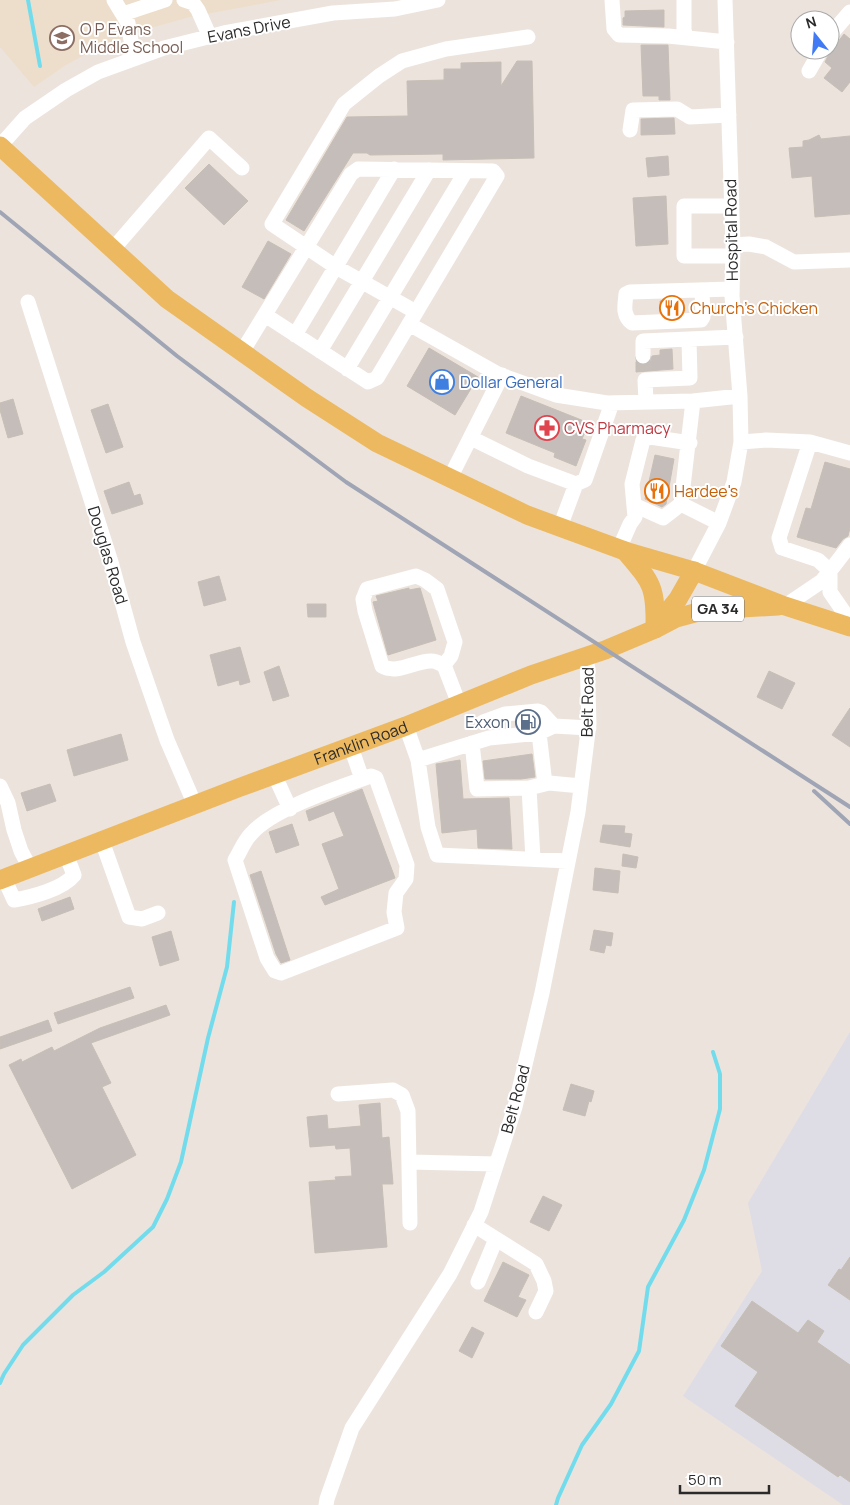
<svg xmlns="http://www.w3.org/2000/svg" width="850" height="1505" viewBox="0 0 850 1505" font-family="Manrope,sans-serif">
<rect width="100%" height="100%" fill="#ece3dd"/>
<path fill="#dedde5" d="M 850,1032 L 850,1505 L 843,1505 L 683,1396 L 762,1271 L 748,1203 Z"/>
<path fill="#eddecc" d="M 0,0 L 281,0 L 190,17 L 147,29 L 99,47 L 66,65 L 34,87 L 0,47 Z"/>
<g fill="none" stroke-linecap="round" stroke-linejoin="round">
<path stroke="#72dcec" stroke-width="4" d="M 28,0 L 40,66
M 0,1383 L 4,1374 L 23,1345 L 73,1295 L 104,1272 L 153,1227 L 167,1199 L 181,1162 L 208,1038 L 227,967 L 234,902
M 556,1505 L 558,1498 L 582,1445 L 611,1404 L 639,1351 L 648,1287 L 684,1220 L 704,1170 L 720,1109 L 720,1074 L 713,1052"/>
</g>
<path fill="#c4bdb9" stroke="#c7bfb6" d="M 664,10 L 664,27 L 623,25 L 623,18 L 625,17 L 625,11 Z
M 844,34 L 850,39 L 850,82 L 842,92 L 824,78 L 832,68 L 825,62 L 830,52 Z
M 641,45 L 668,45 L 670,100 L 659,100 L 659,96 L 643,96 Z
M 517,61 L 532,61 L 534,158 L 443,160 L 443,154 L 370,155 L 367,153 L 353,153 L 304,231 L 286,220 L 347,117 L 408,116 L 407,81 L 444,80 L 444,69 L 461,69 L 461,63 L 501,62 L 501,86 Z
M 674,118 L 675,134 L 641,135 L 641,119 Z
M 819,135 L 821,139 L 850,136 L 850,214 L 815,217 L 812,176 L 792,178 L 789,148 L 803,147 L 803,141 L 809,140 Z
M 668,156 L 669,175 L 648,177 L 646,158 Z
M 209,164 L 248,201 L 224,225 L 185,188 Z
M 666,196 L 668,244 L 636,246 L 633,198 Z
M 268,241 L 291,254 L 264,299 L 242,287 Z
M 682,300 L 684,311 L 661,312 L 660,301 Z
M 429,348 L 478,377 L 455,415 L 407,386 Z
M 672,349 L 673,369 L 636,372 L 636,362 L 643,365 L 647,364 L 651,361 L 652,356 L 660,355 L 660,350 Z
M 521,396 L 589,423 L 582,439 L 586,440 L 576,466 L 554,457 L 555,453 L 506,433 Z
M 13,399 L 23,434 L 8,438 L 0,410 L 0,403 Z
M 108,404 L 123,447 L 106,453 L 91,410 Z
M 655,455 L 674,459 L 666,504 L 662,507 L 645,499 Z
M 825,462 L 850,469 L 850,528 L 848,536 L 843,539 L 836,548 L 797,537 L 806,508 L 811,509 Z
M 129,482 L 134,496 L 140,494 L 143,504 L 112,514 L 104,491 Z
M 219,576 L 226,600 L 204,606 L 198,582 Z
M 409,588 L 409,590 L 420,588 L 436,640 L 388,655 L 373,602 L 378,601 L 376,596 Z
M 307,604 L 326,604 L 326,617 L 308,617 Z
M 240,647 L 250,682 L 240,685 L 239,680 L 218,686 L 210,655 Z
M 279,666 L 289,696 L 273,701 L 264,672 Z
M 769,671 L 795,683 L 782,709 L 757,697 Z
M 850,708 L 850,747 L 832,735 Z
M 121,734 L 128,760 L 74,776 L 67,750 Z
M 532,754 L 535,777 L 521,779 L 485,779 L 483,761 Z
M 460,760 L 463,799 L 509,798 L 512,849 L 478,848 L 477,829 L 442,833 L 436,764 Z
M 50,784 L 56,801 L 27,811 L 21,793 Z
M 362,789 L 395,878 L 325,905 L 321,897 L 339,889 L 322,844 L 344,836 L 334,811 L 309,821 L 306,811 Z
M 292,824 L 299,845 L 276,853 L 269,832 Z
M 603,825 L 625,826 L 624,833 L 632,834 L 630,847 L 600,842 Z
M 623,854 L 638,857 L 636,868 L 622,866 Z
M 595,868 L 620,871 L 618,893 L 593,890 Z
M 261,871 L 290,960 L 281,963 L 276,954 L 250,875 Z
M 70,897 L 74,909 L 42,921 L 38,909 Z
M 594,930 L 613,933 L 611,946 L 606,945 L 604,953 L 590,950 Z
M 171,931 L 179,960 L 160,966 L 152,937 Z
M 130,987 L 134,998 L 58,1024 L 54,1013 Z
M 166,1005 L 170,1015 L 91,1043 L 111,1083 L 102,1087 L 136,1155 L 72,1189 L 9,1065 L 21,1059 L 22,1062 L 52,1047 L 54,1051 L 100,1028 Z
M 48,1020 L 52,1031 L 0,1049 L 0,1037 Z
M 571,1084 L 594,1091 L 591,1102 L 589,1101 L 585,1116 L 563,1110 Z
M 380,1103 L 382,1138 L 389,1137 L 393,1184 L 382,1184 L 387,1247 L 315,1253 L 309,1182 L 336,1180 L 335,1177 L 352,1176 L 350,1148 L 336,1149 L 335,1145 L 310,1147 L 307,1117 L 327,1115 L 328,1129 L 361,1126 L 359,1105 Z
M 543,1196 L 562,1205 L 549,1231 L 530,1222 Z
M 850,1257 L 850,1300 L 828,1285 L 839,1269 L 841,1270 Z
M 503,1262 L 529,1275 L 518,1297 L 526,1300 L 517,1317 L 484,1301 Z
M 752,1301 L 798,1333 L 808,1320 L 824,1331 L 817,1342 L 850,1365 L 850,1482 L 840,1475 L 838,1477 L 735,1406 L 758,1372 L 721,1346 Z
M 472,1327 L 484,1333 L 472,1358 L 459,1351 Z"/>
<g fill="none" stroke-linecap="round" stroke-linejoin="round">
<path stroke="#c5beb9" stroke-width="15" stroke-dasharray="15 8" stroke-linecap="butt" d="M 643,356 L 644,372"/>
<path stroke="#fff" stroke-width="15" d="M 114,0 L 128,23 L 134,58
M 184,0 L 193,3 L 198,10 L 210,37
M 612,0 L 614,29 L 619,35 L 668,36 L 727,42
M 684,0 L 684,31 L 687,37
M 123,14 L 165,0
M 830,35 L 850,12
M 809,71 L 821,50
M 630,130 L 633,110 L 677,109 L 690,117 L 729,115
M 0,146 L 25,118 L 66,90 L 98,72 L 164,48 L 224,33 L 333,13 L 395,9 L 438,0
M 732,206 L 684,206 L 684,256 L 733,256
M 733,245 L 749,244 L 766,247 L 794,262 L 850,260
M 113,249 L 209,138 L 242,168
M 702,290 L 703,317 L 701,320 L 632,323 C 622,315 625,305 626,294 L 630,292 C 664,291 698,290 732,289
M 28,302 L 111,562 L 133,642 L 167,740 L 195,805
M 416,312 L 336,267 L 272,224 L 344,104 L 379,76 L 402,61 L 446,49 L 528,37
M 409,324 L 498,374 L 556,395 L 607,403 L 693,401 L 740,396
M 295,335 L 394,169
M 320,351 L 429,170
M 242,352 L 351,174 L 358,169 L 493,171 L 497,176 L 377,378 L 368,382 L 265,315
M 643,356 L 643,341 L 689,339
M 347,369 L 466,171
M 693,401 L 681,504 L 719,523
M 646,402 L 645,380 L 690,378 L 689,339 L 736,337
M 471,438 L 528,466 L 576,484
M 741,442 L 766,440 L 810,442
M 850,453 L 810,442 L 779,538 L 782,548 L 818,560 L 830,571 L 850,545
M 450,478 L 502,375
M 634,505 L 663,518 L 681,504
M 560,527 L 576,484 L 585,480 L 612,403
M 619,549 L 630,524 L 635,517 L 632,484 L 643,440 L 650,437 L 690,443
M 694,571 L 719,523 L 734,482 L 741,442 L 740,396 L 732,296 L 733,245 L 725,0
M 830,571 L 830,592 L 850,621
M 785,606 L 822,581 L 830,571
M 444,665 C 440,664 436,661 432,661 C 416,660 398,675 382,666 L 365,611 L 363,599 L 367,589 L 416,576 L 425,580 L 437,589 L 455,642 L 451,656 L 444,665 L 459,704
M 483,722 L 505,714 L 538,711 L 541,712 L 554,726
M 406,726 L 418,760 L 428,827 L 437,855 L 568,861
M 539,733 L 545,784
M 472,743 L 477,789 L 529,788 L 533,859
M 351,747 L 362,779
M 418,760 L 489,738 L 539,733 L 554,726 L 589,728
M 275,776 L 290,809
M 371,776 L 376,778 L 407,865 L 406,879 L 396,893 L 394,912 L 397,928 L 281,973 L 275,971 L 267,958 L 235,860 C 240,852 244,841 251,834 C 272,809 340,787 371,776 Z
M 0,786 L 8,803 L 14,830 L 21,851 L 30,868
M 529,788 L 549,783 L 581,786
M 102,841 L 129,917 L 142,919 L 158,913
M 4,878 L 14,900 C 32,897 63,889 74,875 L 66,854
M 338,1094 L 393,1090 L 402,1095 L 408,1111 L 410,1223
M 409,1162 L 496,1164
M 474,1225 L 536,1264 L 544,1281 L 546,1291 L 536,1312
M 478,1282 L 496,1239
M 326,1505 L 327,1499 L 352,1428 L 450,1274 L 481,1212 L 515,1107 L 542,993 L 578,812 L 589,724 L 587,656"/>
<g stroke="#edb960" stroke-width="19">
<path d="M 0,146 L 167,299 L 307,398 L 377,443 L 527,515 L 625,551 L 694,571 L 785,606 L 850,627"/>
<path d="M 625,551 C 652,583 656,586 655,629"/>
<path d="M 658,624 L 678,599 L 694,571"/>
<path id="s1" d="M 0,880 L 238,788 L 406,726 L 531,675 L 605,650 L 655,629 L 676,618 L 706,610 L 778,606"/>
</g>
<path stroke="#9fa5b4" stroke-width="4" d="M 0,212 L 177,356 L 346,482 L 850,807
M 814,791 L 850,824"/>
</g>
<defs>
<symbol id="school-ring" viewBox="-11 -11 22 22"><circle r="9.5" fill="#fff" stroke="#8d6e63" stroke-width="1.5"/><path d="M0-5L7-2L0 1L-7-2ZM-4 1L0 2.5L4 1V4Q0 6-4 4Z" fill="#8d6e63"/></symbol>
<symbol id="restaurant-ring" viewBox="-11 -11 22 22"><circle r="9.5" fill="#fff" stroke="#e8710a" stroke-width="1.5"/><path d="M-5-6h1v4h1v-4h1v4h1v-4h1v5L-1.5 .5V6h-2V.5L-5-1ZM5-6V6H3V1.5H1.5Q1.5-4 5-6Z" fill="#e8710a"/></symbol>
<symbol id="shop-ring" viewBox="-11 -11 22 22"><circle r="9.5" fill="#fff" stroke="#3f7fe0" stroke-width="1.5"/><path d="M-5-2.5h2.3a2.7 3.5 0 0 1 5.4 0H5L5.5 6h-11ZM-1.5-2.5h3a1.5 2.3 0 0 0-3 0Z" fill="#3f7fe0"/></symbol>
<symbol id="pharmacy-ring" viewBox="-11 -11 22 22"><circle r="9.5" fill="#fff" stroke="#e0444e" stroke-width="1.5"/><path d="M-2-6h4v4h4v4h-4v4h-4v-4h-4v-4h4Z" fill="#e0444e"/></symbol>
<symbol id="fuel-ring" viewBox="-11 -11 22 22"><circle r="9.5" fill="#fff" stroke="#5c6f8a" stroke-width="1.5"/><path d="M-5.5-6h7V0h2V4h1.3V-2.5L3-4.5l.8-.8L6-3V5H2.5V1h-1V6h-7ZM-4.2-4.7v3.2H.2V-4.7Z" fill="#5c6f8a"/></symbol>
</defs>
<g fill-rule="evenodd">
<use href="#school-ring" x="48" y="24" width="28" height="28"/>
<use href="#restaurant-ring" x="658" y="294" width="28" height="28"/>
<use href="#shop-ring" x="428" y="368" width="28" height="28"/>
<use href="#pharmacy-ring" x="533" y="414" width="28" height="28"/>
<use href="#restaurant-ring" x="643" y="477" width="28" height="28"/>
<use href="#fuel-ring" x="514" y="708" width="28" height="28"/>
</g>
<g text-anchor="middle" stroke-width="4" stroke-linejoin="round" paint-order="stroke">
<rect fill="#fff" stroke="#6a6a6a" stroke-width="1" x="692" y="596.5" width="52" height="25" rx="4"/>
<g font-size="15" font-weight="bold" fill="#2a2a2a">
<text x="718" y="614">GA 34</text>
</g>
<g font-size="16" fill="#785e54" stroke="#fff" text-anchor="start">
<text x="80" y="35">O P Evans<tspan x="80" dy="18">Middle School</tspan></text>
</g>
<g font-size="16" fill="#2a2a2a" stroke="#fff">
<text transform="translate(249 29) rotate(-11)" y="6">Evans Drive</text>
<text transform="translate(731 230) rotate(-91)" y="6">Hospital Road</text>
<text transform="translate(108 555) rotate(73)" y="6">Douglas Road</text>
<text transform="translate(587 702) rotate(-89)" y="6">Belt Road</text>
<text dy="6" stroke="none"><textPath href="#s1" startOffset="386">Franklin Road</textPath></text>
<text transform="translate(515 1099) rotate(-75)" y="6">Belt Road</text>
</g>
<g font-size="16" fill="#c56008" stroke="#fff" text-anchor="start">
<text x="690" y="314">Church's Chicken</text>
<text x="674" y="497">Hardee's</text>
</g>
<g font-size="16" fill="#366cbe" stroke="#fff" text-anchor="start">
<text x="460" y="388">Dollar General</text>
</g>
<g font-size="16" fill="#be3a42" stroke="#fff" text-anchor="start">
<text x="564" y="434">CVS Pharmacy</text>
</g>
<g font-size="16" fill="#4e5e75" stroke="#fff" text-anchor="end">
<text x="510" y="728">Exxon</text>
</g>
</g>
<g transform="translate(815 35) rotate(343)"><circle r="24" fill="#ffffff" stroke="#aaaaaa"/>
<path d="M0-4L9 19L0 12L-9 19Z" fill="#407bf5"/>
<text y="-8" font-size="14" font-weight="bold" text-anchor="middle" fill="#2a2a2a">N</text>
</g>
<path d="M680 1485v8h89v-8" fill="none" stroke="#2a2a2a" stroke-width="2.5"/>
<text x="688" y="1485" font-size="15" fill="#2a2a2a" stroke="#ffffff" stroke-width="4" paint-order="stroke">50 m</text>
</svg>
